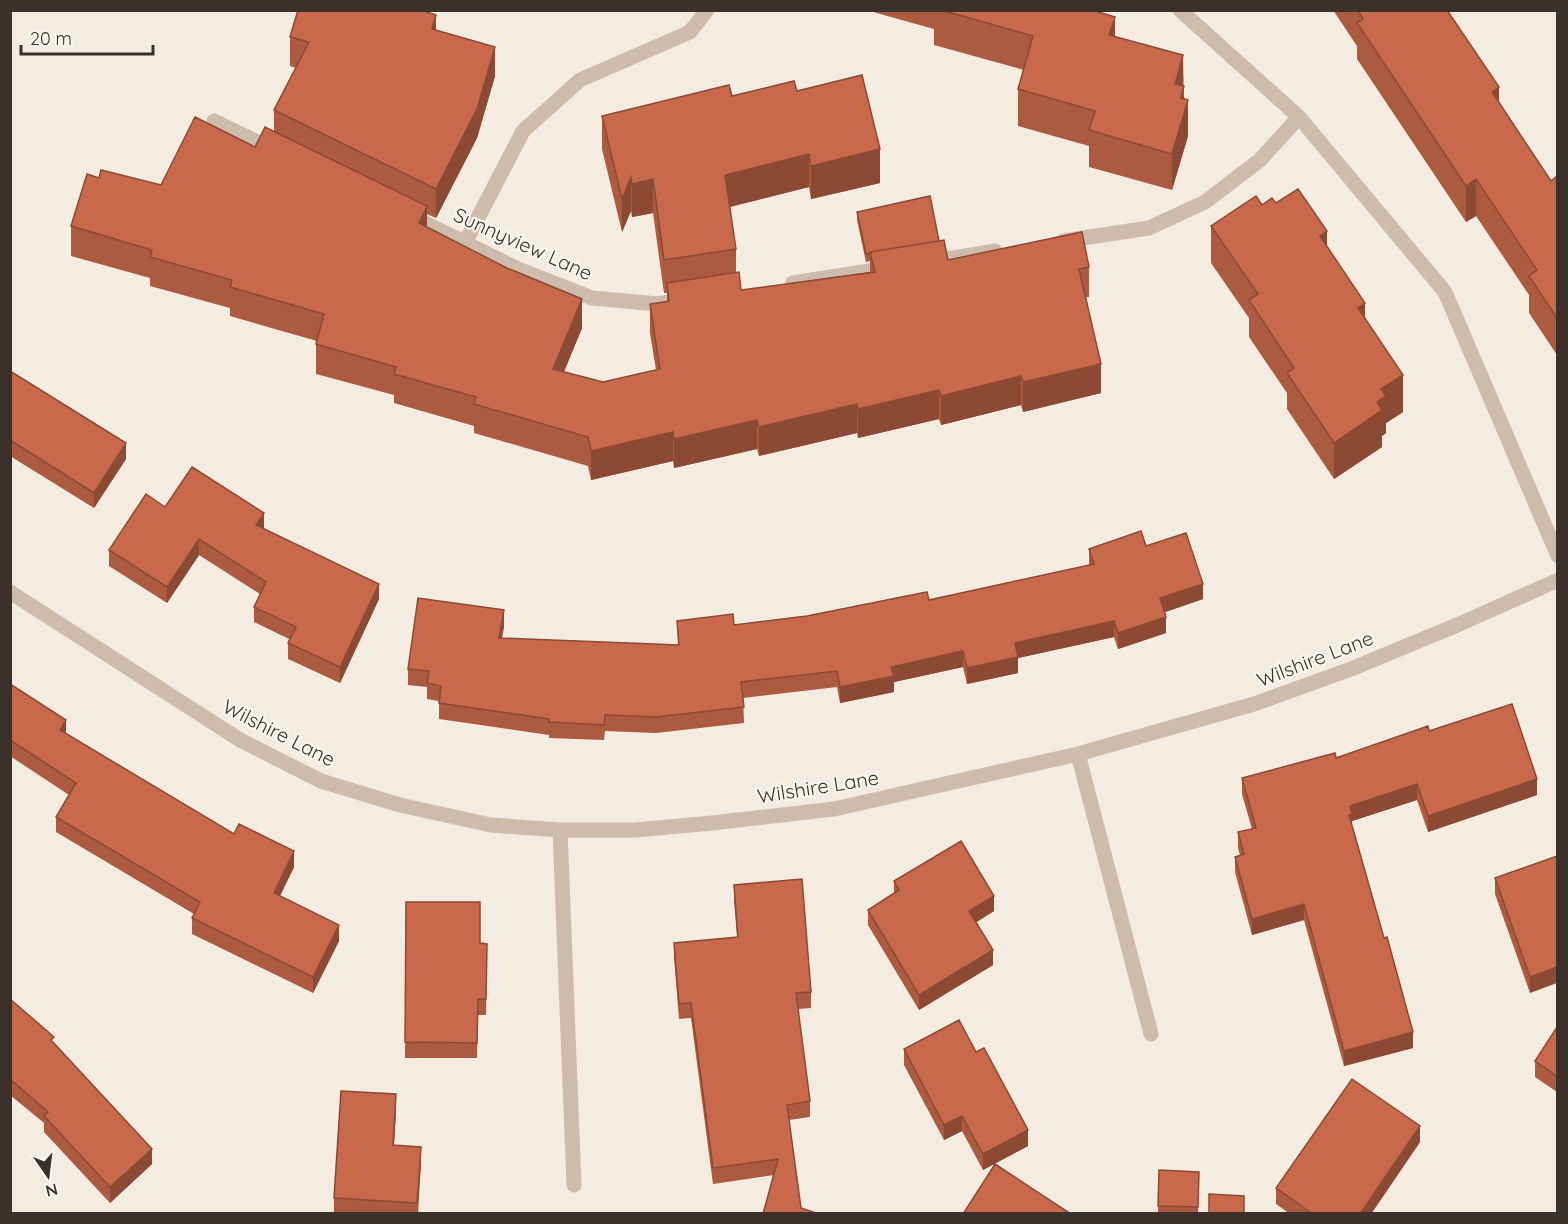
<svg xmlns="http://www.w3.org/2000/svg" width="1568" height="1224" viewBox="0 0 1568 1224" font-family="Quicksand,sans-serif">
<rect width="100%" height="100%" fill="#f4ebe1"/>
<g fill="none" stroke-linecap="round" stroke-linejoin="round">
<path stroke="#cdbbac" stroke-width="15" d="M 1180,10 L 1299,117 L 1445,292 L 1558,556
M 214,121 L 276,151
M 411,216 L 518,269 L 592,298 L 658,304 L 675,301
M 1063,241 L 1149,228 L 1205,202 L 1260,160 L 1299,117
M 465,243 L 523,131 L 580,80 L 690,32 L 707,10
M 930,262 L 995,251
M 793,283 L 888,268
M 10,592 L 240,740 L 321,781 L 400,805 L 491,825 L 560,830 L 636,830 L 712,823 L 834,809 L 1078,754 L 1254,704 L 1351,669 L 1462,623 L 1558,580
M 1078,754 L 1151,1034
M 560,830 L 574,1185"/>
</g>
<path fill="#ac5a40" d="M 866,10 L 1092,10 L 1115,37 L 1183,86 L 1188,136 L 1172,190 L 1089,167 L 1089,146 L 1018,126 L 1018,89 L 1024,70 L 934,45 L 934,29 Z
M 1333,10 L 1447,10 L 1499,103 L 1551,181 L 1557,176 L 1557,355 L 1529,313 L 1529,295 L 1476,216 L 1466,222 L 1357,59 L 1357,46 Z
M 436,30 L 495,76 L 477,138 L 436,218 L 427,214 L 427,227 L 582,328 L 564,372 L 603,382 L 656,370 L 650,333 L 650,304 L 667,302 L 667,293 L 664,293 L 653,213 L 632,217 L 631,211 L 622,232 L 602,149 L 602,116 L 732,96 L 797,91 L 880,183 L 811,199 L 809,187 L 730,207 L 736,249 L 736,273 L 741,290 L 870,272 L 870,261 L 866,262 L 857,220 L 857,212 L 939,241 L 948,260 L 1089,267 L 1089,297 L 1086,297 L 1101,393 L 1023,412 L 1021,405 L 941,425 L 939,419 L 858,438 L 857,433 L 759,456 L 757,449 L 674,468 L 673,461 L 591,480 L 588,466 L 474,433 L 474,426 L 394,403 L 394,395 L 316,374 L 316,344 L 317,341 L 230,316 L 230,308 L 150,286 L 150,278 L 71,256 L 71,226 L 99,178 L 161,185 L 255,147 L 274,132 L 274,110 L 296,68 L 290,66 L 290,37 Z
M 1276,203 L 1327,246 L 1365,319 L 1403,412 L 1386,423 L 1386,433 L 1382,436 L 1382,447 L 1334,479 L 1287,409 L 1287,393 L 1249,337 L 1249,318 L 1211,263 L 1211,226 L 1262,205 Z
M 10,371 L 126,459 L 94,508 L 10,456 Z
M 165,507 L 264,529 L 379,599 L 340,683 L 288,659 L 288,643 L 289,639 L 254,622 L 254,607 L 260,594 L 199,555 L 167,603 L 109,566 L 109,550 Z
M 1146,546 L 1203,599 L 1164,612 L 1166,633 L 1118,649 L 1114,637 L 1018,658 L 1018,673 L 967,684 L 963,667 L 894,682 L 894,692 L 840,703 L 837,687 L 743,698 L 744,723 L 656,733 L 605,731 L 604,740 L 549,738 L 549,735 L 439,719 L 439,701 L 427,699 L 427,687 L 408,685 L 408,669 L 504,626 L 502,638 L 678,645 L 677,621 L 734,625 L 929,600 L 1089,565 L 1089,549 Z
M 10,684 L 66,734 L 234,834 L 294,867 L 280,896 L 339,941 L 313,993 L 192,934 L 192,918 L 194,914 L 56,832 L 56,817 L 69,795 L 10,756 Z
M 1429,731 L 1537,795 L 1428,832 L 1417,800 L 1352,821 L 1352,826 L 1413,1048 L 1344,1066 L 1304,920 L 1252,935 L 1235,872 L 1235,857 L 1240,855 L 1238,848 L 1238,832 L 1252,829 L 1242,794 L 1242,778 L 1336,758 Z
M 1557,856 L 1530,993 L 1495,894 L 1495,878 Z
M 802,879 L 811,992 L 811,1008 L 798,1009 L 810,1101 L 810,1117 L 789,1120 L 801,1208 L 819,1214 L 763,1214 L 774,1175 L 713,1184 L 691,1018 L 679,1019 L 674,958 L 674,943 L 737,937 L 734,900 L 734,885 Z
M 894,881 L 994,911 L 976,922 L 993,965 L 919,1010 L 868,925 L 868,910 L 894,894 Z
M 406,902 L 480,943 L 487,944 L 486,1015 L 478,1015 L 477,1058 L 405,1058 Z
M 10,999 L 54,1043 L 152,1164 L 110,1203 L 44,1132 L 44,1123 L 10,1095 Z
M 1557,1027 L 1557,1092 L 1535,1077 L 1535,1061 Z
M 904,1049 L 976,1052 L 1028,1146 L 983,1170 L 962,1131 L 944,1140 L 904,1065 Z
M 396,1110 L 394,1145 L 421,1163 L 418,1214 L 334,1214 L 334,1198 Z
M 1420,1142 L 1371,1214 L 1290,1214 L 1276,1204 L 1276,1188 Z
M 1159,1170 L 1199,1172 L 1198,1214 L 1158,1214 Z"/>
<path fill="#8c4a34" d="M 436,15 L 436,44 L 432,29 Z
M 1115,17 L 1115,54 L 1109,35 Z
M 495,47 L 495,76 L 477,138 L 436,218 L 436,189 Z
M 1183,55 L 1184,114 L 1188,100 L 1188,136 L 1172,190 L 1172,154 L 1175,84 Z
M 1499,87 L 1499,124 L 1492,92 Z
M 880,149 L 880,183 L 811,199 L 811,166 Z
M 809,154 L 809,187 L 725,208 L 725,175 Z
M 631,177 L 631,211 L 622,232 L 622,199 Z
M 653,179 L 653,213 L 632,217 L 632,184 Z
M 1476,179 L 1476,216 L 1466,222 L 1466,186 Z
M 427,206 L 427,236 L 419,223 Z
M 1327,231 L 1327,268 L 1320,236 Z
M 582,299 L 582,328 L 553,398 L 553,369 Z
M 1365,303 L 1365,340 L 1358,308 Z
M 1101,364 L 1101,393 L 1023,412 L 1023,382 Z
M 1403,375 L 1403,412 L 1386,423 L 1386,433 L 1382,436 L 1382,447 L 1334,479 L 1334,443 L 1377,402 L 1381,389 Z
M 1021,376 L 1021,405 L 941,425 L 941,396 Z
M 939,390 L 939,419 L 858,438 L 858,409 Z
M 857,404 L 857,433 L 759,456 L 759,427 Z
M 757,420 L 757,449 L 674,468 L 674,439 Z
M 673,432 L 673,461 L 591,480 L 591,451 Z
M 126,443 L 126,459 L 94,508 L 94,493 Z
M 264,513 L 264,529 L 256,525 Z
M 199,539 L 199,555 L 167,603 L 167,587 Z
M 379,584 L 379,599 L 340,683 L 340,667 Z
M 1203,584 L 1203,599 L 1160,614 L 1160,598 Z
M 504,610 L 504,626 L 499,653 L 499,638 Z
M 1166,617 L 1166,633 L 1118,649 L 1118,633 Z
M 1114,621 L 1114,637 L 1018,658 L 1018,673 L 967,684 L 967,668 L 1015,643 Z
M 963,651 L 963,667 L 894,682 L 894,692 L 840,703 L 840,687 L 891,667 Z
M 66,720 L 66,736 L 60,730 Z
M 1537,779 L 1537,795 L 1428,832 L 1428,816 Z
M 1417,784 L 1417,800 L 1352,821 L 1352,830 L 1349,815 L 1350,806 Z
M 294,851 L 294,867 L 274,908 L 274,893 Z
M 994,896 L 994,911 L 969,927 L 969,911 Z
M 1304,904 L 1304,920 L 1252,935 L 1252,919 Z
M 339,925 L 339,941 L 313,993 L 313,977 Z
M 993,950 L 993,965 L 919,1010 L 919,995 Z
M 1557,967 L 1557,983 L 1530,993 L 1530,977 Z
M 1413,1032 L 1413,1048 L 1344,1066 L 1344,1051 Z
M 396,1094 L 396,1110 L 393,1160 L 393,1145 Z
M 962,1116 L 962,1131 L 944,1140 L 944,1125 Z
M 1420,1126 L 1420,1142 L 1371,1214 L 1360,1214 Z
M 1028,1130 L 1028,1146 L 983,1170 L 983,1154 Z
M 421,1147 L 421,1163 L 417,1214 L 417,1203 Z
M 152,1149 L 152,1164 L 110,1203 L 110,1187 Z"/>
<path fill="#c8694b" stroke="#8c4a34" stroke-width="1.5" d="M 298,10 L 421,10 L 436,15 L 432,29 L 495,47 L 477,109 L 436,189 L 274,110 L 309,42 L 290,37 Z
M 941,10 L 1092,10 L 1115,17 L 1109,35 L 1183,55 L 1175,84 L 1184,86 L 1181,98 L 1188,100 L 1172,154 L 1089,130 L 1095,111 L 1018,89 L 1033,36 Z
M 1358,10 L 1447,10 L 1499,87 L 1492,92 L 1551,181 L 1557,176 L 1557,318 L 1529,276 L 1537,270 L 1476,179 L 1466,186 L 1357,23 L 1363,19 Z
M 862,75 L 880,149 L 811,166 L 809,154 L 725,175 L 736,249 L 664,260 L 653,179 L 632,184 L 631,177 L 622,199 L 602,116 L 729,85 L 732,96 L 794,81 L 797,91 Z
M 195,117 L 255,147 L 265,127 L 427,206 L 419,223 L 507,268 L 582,299 L 553,369 L 603,382 L 660,369 L 650,304 L 669,301 L 667,283 L 739,272 L 741,290 L 875,272 L 870,252 L 944,240 L 948,260 L 1082,232 L 1089,267 L 1079,269 L 1101,364 L 1023,382 L 1021,376 L 941,396 L 939,390 L 858,409 L 857,404 L 759,427 L 757,420 L 674,439 L 673,432 L 591,451 L 588,437 L 474,404 L 476,397 L 394,374 L 396,367 L 316,344 L 324,314 L 230,287 L 232,280 L 150,257 L 152,250 L 71,226 L 87,174 L 99,178 L 101,170 L 161,185 Z
M 1298,189 L 1327,231 L 1320,236 L 1365,303 L 1358,308 L 1403,375 L 1381,389 L 1386,396 L 1377,402 L 1382,410 L 1334,443 L 1287,373 L 1294,368 L 1249,300 L 1258,294 L 1211,226 L 1256,196 L 1262,205 L 1272,198 L 1276,203 Z
M 930,196 L 939,241 L 870,252 L 871,253 L 866,254 L 857,212 Z
M 10,371 L 126,443 L 94,493 L 10,440 Z
M 192,467 L 264,513 L 256,525 L 379,584 L 340,667 L 288,643 L 296,627 L 254,607 L 266,582 L 199,539 L 167,587 L 109,550 L 146,494 L 165,507 Z
M 1141,531 L 1146,546 L 1186,533 L 1203,584 L 1160,598 L 1166,617 L 1118,633 L 1114,621 L 1015,643 L 1018,657 L 967,668 L 963,651 L 891,667 L 894,676 L 840,687 L 837,671 L 741,682 L 744,707 L 656,717 L 605,715 L 604,725 L 549,722 L 549,719 L 439,703 L 441,686 L 427,683 L 429,671 L 408,669 L 418,598 L 504,610 L 499,638 L 679,645 L 677,621 L 733,614 L 734,625 L 807,616 L 927,592 L 929,600 L 1094,564 L 1089,549 Z
M 10,684 L 66,720 L 60,730 L 234,834 L 239,824 L 294,851 L 274,893 L 339,925 L 313,977 L 192,918 L 200,902 L 56,817 L 76,783 L 10,740 Z
M 1512,704 L 1537,779 L 1428,816 L 1417,784 L 1350,806 L 1352,814 L 1349,815 L 1384,938 L 1387,937 L 1413,1032 L 1344,1051 L 1304,904 L 1252,919 L 1235,857 L 1244,854 L 1238,832 L 1256,828 L 1242,778 L 1335,753 L 1336,758 L 1428,726 L 1429,731 Z
M 961,841 L 994,896 L 969,911 L 993,950 L 919,995 L 868,910 L 899,890 L 894,881 Z
M 1557,856 L 1557,967 L 1530,977 L 1495,878 Z
M 802,879 L 811,992 L 796,993 L 810,1101 L 787,1105 L 801,1208 L 819,1214 L 763,1214 L 778,1159 L 713,1168 L 691,1003 L 679,1004 L 674,943 L 738,937 L 734,885 Z
M 406,902 L 480,902 L 480,943 L 487,944 L 486,999 L 478,999 L 477,1043 L 405,1042 Z
M 10,999 L 54,1037 L 51,1040 L 152,1149 L 110,1187 L 44,1116 L 48,1112 L 10,1079 Z
M 959,1020 L 976,1052 L 984,1048 L 1028,1130 L 983,1154 L 962,1116 L 944,1125 L 904,1049 Z
M 1557,1027 L 1557,1076 L 1535,1061 Z
M 1352,1079 L 1420,1126 L 1360,1214 L 1313,1214 L 1276,1188 Z
M 341,1091 L 396,1094 L 393,1145 L 421,1147 L 417,1203 L 334,1198 Z
M 995,1164 L 1071,1214 L 963,1214 Z
M 1159,1170 L 1199,1172 L 1198,1207 L 1158,1206 Z
M 1209,1194 L 1244,1196 L 1244,1214 L 1209,1214 Z"/>
<g text-anchor="middle" stroke-width="4.5" stroke-linejoin="round" paint-order="stroke">
<g font-size="20" fill="#3b302b" stroke="#fbf5ee">
<text transform="translate(523 244) rotate(24)" y="7">Sunnyview Lane</text>
<text transform="translate(1315 659) rotate(-21)" y="7">Wilshire Lane</text>
<text transform="translate(279 733) rotate(27)" y="7">Wilshire Lane</text>
<text transform="translate(818 787) rotate(-9)" y="7">Wilshire Lane</text>
</g>
</g>
<rect width="1568" height="1224" fill="none" stroke="#3b302b" stroke-width="24"/>
<g transform="translate(48 1176) rotate(166)" stroke="#fbf5ee" stroke-width="4.5" paint-order="stroke">
<path d="M0-4.5L10 22L0 15L-10 22Z" fill="#3b302b"/>
<text y="-9" font-size="16" font-weight="bold" text-anchor="middle" fill="#3b302b">N</text>
</g>
<path d="M21 45v9h132v-9" fill="none" stroke="#3b302b" stroke-width="3"/>
<text x="30" y="45" font-size="18" fill="#3b302b" stroke="#fbf5ee" stroke-width="4.5" paint-order="stroke">20 m</text>
</svg>
